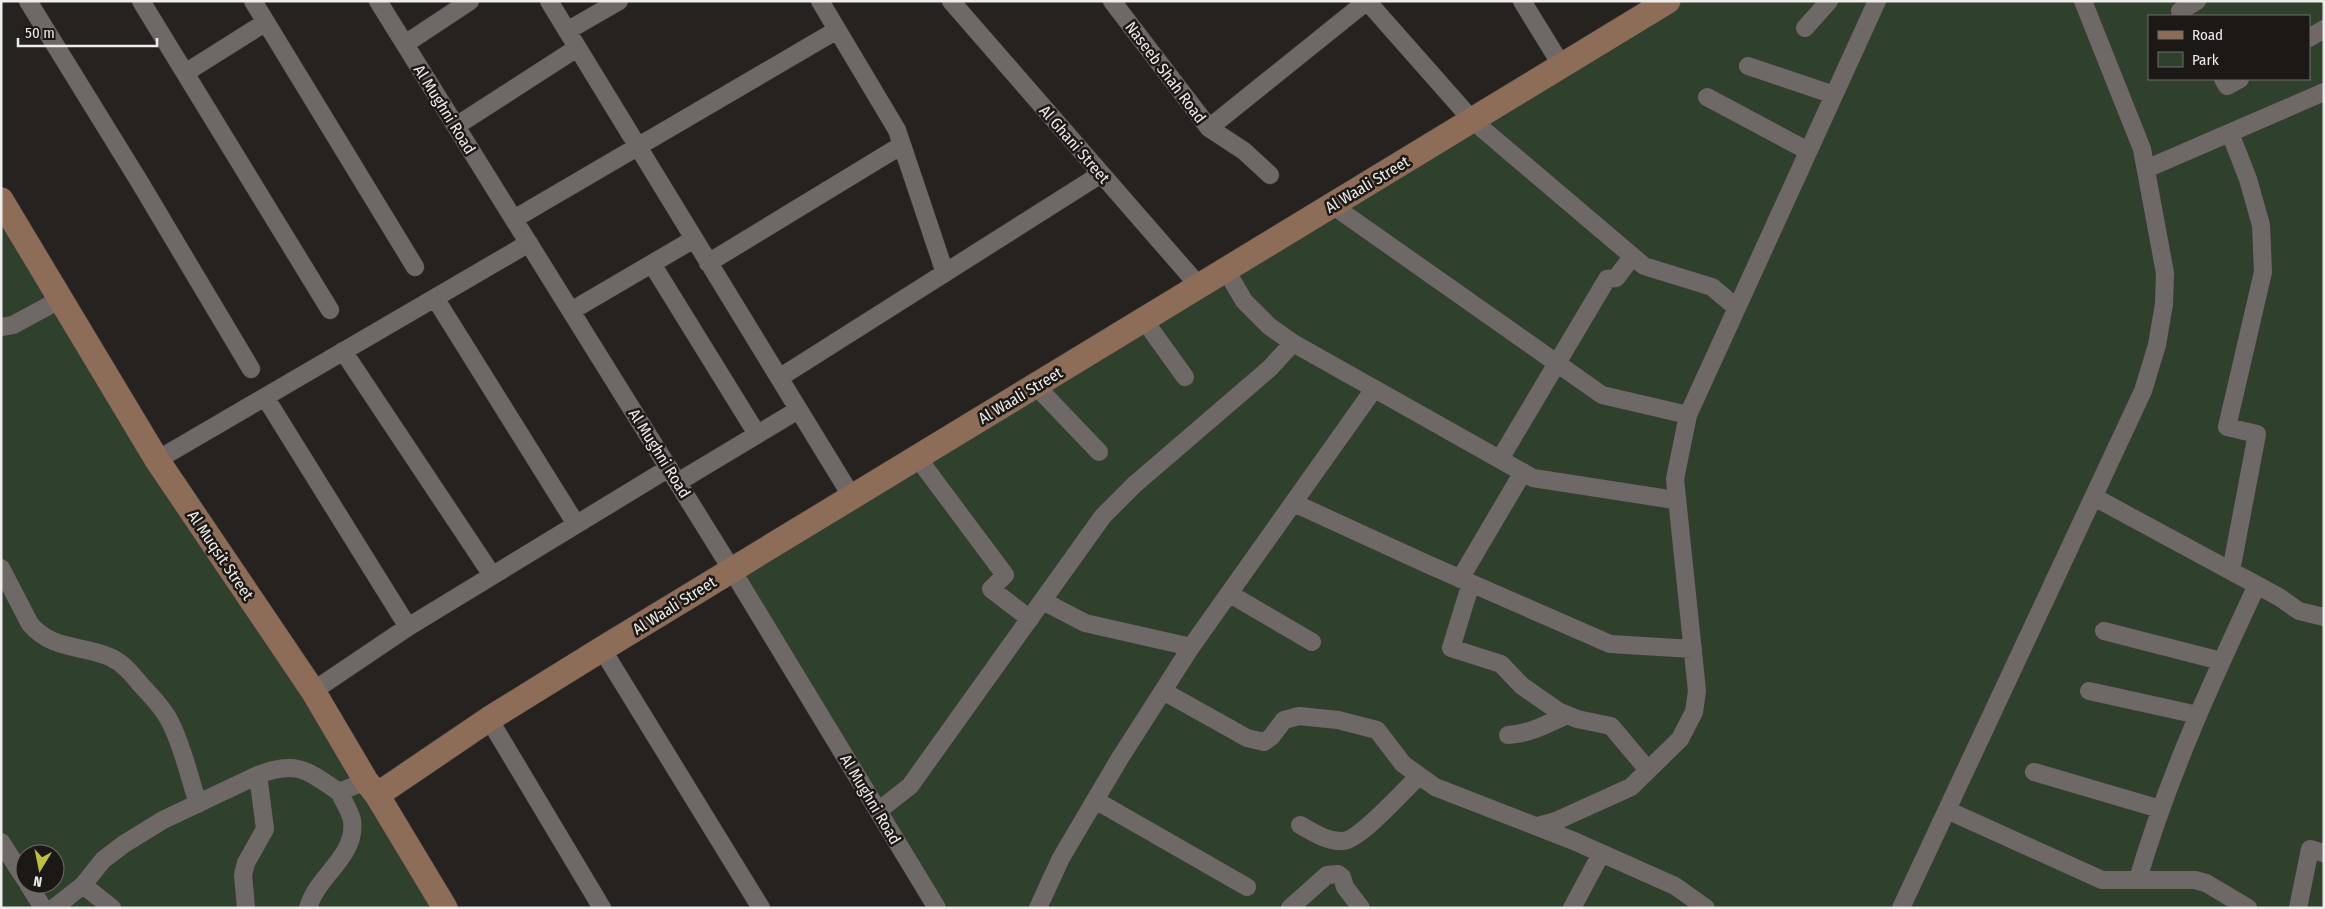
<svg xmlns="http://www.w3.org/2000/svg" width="2325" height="909" viewBox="0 0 2325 909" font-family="'Fira Sans Condensed',sans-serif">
<rect width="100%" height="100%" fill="#25221f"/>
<path fill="#2f402c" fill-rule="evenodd" d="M 1667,1 L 2324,1 L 2324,908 L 936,908 L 732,570 ZM 2149,16 L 2309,16 L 2309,79 L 2149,79 Z
M 1,196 L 431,908 L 1,908 ZM 25,854 L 55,854 L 55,884 L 25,884 Z"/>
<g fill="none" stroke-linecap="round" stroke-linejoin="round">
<defs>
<path id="street" d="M 28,1 L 139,181 L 251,369
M 141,1 L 330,310
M 253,1 L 415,267
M 378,1 L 732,570 L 937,908
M 549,1 L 852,497
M 820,1 L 897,130 L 945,273
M 951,1 L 1199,286
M 1112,1 L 1209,128 L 1244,151 L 1270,175
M 1367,1 L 1472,120 L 1644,266 L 1712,287 L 1737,308
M 1522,1 L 1562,66
M 2180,11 L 2197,1
M 1805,28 L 1829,1
M 567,31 L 619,1
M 2309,38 L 2324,29
M 405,44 L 470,1
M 1748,66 L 1834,95
M 185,73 L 266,22
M 2223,79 L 2227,86 L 2240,79
M 1707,97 L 1808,151
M 456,126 L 577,48
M 1209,128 L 1367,1
M 2230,133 L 2248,179 L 2261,225 L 2263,272 L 2227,427 L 2257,434 L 2231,571
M 2146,169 L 2324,92
M 1332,205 L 1602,395 L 1688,415
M 514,219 L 837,30
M 708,263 L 902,145
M 652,264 L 757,434
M 1226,270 L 1244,301 L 1269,326 L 1293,343 L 1533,478 L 1675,500
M 435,298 L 576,524
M 571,311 L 694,239
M 1144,320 L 1185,377
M 1,327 L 13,325 L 61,299
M 343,351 L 492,575
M 779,378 L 1101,174
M 1035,385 L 1099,452
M 265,397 L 408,627 L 669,468
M 917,457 L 1005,575 L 991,589 L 1030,619
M 1500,459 L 1607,279 L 1616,278 L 1632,257
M 157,460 L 529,243
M 678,482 L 798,410
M 2094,497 L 2279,597 L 2299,611 L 2324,617
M 1294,503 L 1427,564 L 1610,644 L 1693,649
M 1,568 L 30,624 C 52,650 82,645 110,657 C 123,663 132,674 141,685 C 153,698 166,711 173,728 C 184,752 190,779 198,804
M 1460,579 L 1523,472
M 1471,583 L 1451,648 L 1501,664 L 1522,686 L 1558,711 L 1577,719 L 1611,726 L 1648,770
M 1230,594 L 1312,642
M 1043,601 L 1085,623 L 1191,647
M 2104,631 L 2221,661
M 602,649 L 761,908
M 313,691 L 408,627
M 1163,691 L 1247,738 L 1264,742 L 1271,737 L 1284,720 L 1299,716 L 1338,720 L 1377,730 L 1403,764 L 1435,787 L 1574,841 L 1675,886 L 1706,908
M 2089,691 L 2198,715
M 489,719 L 602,908
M 1508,735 C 1529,734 1547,724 1567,715
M 2034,772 L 2160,809
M 1095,800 L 1247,887
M 1947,810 L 2102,880 L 2195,880 L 2206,883 L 2248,908
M 878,811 L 910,786 L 1103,516 L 1134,485 L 1270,368 L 1293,343
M 1300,825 C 1313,832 1327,842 1343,841 C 1360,840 1405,789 1419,776
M 1538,826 L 1556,821 L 1631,787 L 1680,739 L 1694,712 L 1697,691 L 1675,479 L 1688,415 L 1877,1
M 1,842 L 25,879
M 2138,879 C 2168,777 2212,681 2257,585
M 28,884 L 43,908
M 83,885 L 112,908
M 54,908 L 83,885 L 103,860 L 124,844 L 163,820 L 258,775 C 296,760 307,770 339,792 L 366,781
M 246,908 L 243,875 L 246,863 L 265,829 L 258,775
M 308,908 C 317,875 357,857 352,820 C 350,811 343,800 339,792
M 1038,908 L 1061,858 L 1120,758 L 1191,647 L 1374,389
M 1290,908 L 1327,875 L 1338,874 L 1342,877 L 1345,887 L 1361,908
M 1572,908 L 1601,854
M 1901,908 L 2143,391 L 2157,345 L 2164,304 L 2165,273 L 2142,149 L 2083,1
M 2298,908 L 2310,849 L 2324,853"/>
<path id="secondary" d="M 1,200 L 157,460 L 313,691 L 366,781 L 377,795 L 445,908
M 377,795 L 489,719 L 602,649 L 1668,1"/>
</defs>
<use href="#street" stroke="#403d3b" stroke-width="19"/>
<use href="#secondary" stroke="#403d3b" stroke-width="26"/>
<use href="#street" stroke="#6e6966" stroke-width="18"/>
<use href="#secondary" stroke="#8d6c58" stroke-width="25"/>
</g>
<g text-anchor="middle" stroke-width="5" stroke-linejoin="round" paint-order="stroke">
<g font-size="16" fill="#efedeb" stroke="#1c1816">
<text transform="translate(1166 72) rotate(53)" y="6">Naseeb Shah Road</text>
<text transform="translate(445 109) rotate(58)" y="6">Al Mughni Road</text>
<text transform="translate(1075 144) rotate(49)" y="6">Al Ghani Street</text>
<text transform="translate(1367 184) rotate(-31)" y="6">Al Waali Street</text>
<text transform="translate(1020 395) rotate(-31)" y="6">Al Waali Street</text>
<text transform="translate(660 453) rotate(58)" y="6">Al Mughni Road</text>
<text transform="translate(221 555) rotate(56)" y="6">Al Muqsit Street</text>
<text transform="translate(674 605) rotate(-32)" y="6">Al Waali Street</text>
<text transform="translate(871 799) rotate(59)" y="6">Al Mughni Road</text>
</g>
</g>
<rect width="2325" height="909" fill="none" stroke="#efedeb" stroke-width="5"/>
<rect x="2148" y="15" width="162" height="65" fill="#1c1816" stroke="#706d6b"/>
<rect x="2158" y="31" width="25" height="8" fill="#8d6c58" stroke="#706d6b"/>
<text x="2192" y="40" font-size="15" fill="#efedeb">Road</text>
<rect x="2158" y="52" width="25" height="15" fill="#2f402c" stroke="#706d6b"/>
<text x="2192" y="65" font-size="15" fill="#efedeb">Park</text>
<g transform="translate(40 869) rotate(190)"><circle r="24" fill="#1c1816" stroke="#706d6b"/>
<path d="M0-4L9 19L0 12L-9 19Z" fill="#bdbf43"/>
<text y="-8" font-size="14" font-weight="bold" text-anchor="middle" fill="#efedeb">N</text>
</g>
<path d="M18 38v8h139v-8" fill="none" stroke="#efedeb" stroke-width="2.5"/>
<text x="25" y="38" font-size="15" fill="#efedeb" stroke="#1c1816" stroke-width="4" paint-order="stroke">50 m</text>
</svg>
